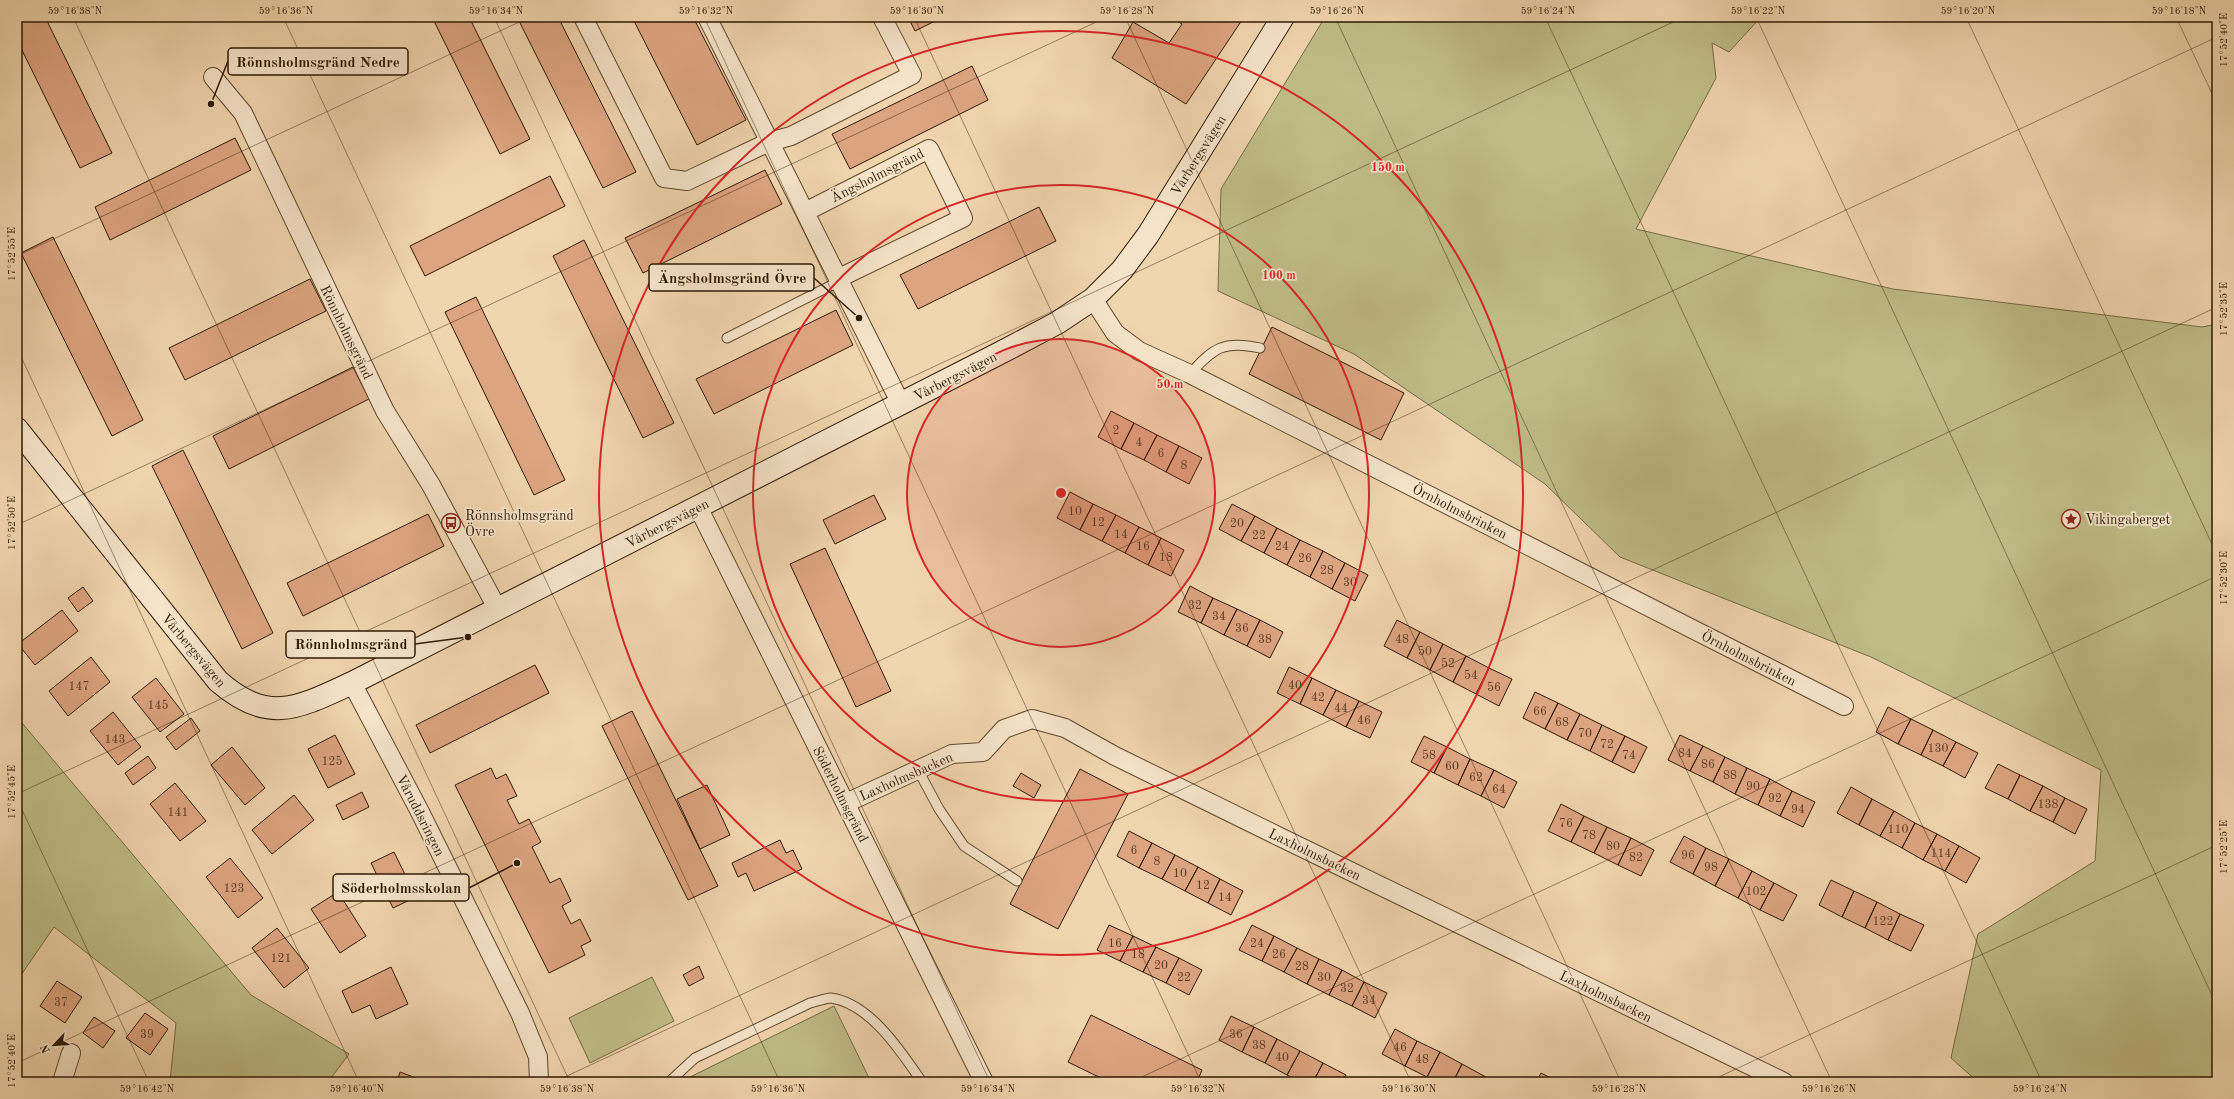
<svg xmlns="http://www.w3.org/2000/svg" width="2234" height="1099" viewBox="0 0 2234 1099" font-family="'Old Standard TT',serif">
<rect width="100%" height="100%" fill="#f1d5ae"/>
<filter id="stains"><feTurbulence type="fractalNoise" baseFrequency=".005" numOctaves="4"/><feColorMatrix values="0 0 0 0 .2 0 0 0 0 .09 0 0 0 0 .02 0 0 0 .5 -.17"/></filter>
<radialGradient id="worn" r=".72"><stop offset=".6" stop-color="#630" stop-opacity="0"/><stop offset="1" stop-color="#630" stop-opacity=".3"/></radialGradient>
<path fill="#bfbc87" stroke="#766b45" d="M 1325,17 L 1761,17 L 1729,52 L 1712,43 L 1716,78 L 1636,229 L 1893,289 L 2202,327 L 2217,324 L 2217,1082 L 1978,1082 L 1951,1058 L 1978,934 L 2095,861 L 2101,770 L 1871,657 L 1620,557 L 1545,484 L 1354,354 L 1218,291 L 1221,189 Z
M 17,717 L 251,995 L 349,1054 L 328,1082 L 170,1082 L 176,1023 L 54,927 L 17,981 Z
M 652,977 L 674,1021 L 590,1063 L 569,1018 Z
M 834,1006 L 871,1082 L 683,1082 L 682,1081 Z"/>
<path fill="#dda481" stroke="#2e1a03" d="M 17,17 L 45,17 L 112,153 L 80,168 L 17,40 Z
M 432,17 L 469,17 L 530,139 L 500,154 Z
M 517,17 L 558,17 L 636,172 L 603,188 Z
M 632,17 L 693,17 L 746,120 L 697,145 Z
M 908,17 L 943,17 L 915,31 Z
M 1171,17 L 1244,17 L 1186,104 L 1112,58 L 1133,22 L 1169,43 L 1182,24 Z
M 972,66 L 988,100 L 850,169 L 832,134 Z
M 235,138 L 251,170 L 110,240 L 95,207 Z
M 765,170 L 782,204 L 643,273 L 625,238 Z
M 550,176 L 565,206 L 425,276 L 410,246 Z
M 1039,207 L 1056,241 L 918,309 L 900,275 Z
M 53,237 L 143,420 L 112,436 L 21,253 Z
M 584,240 L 674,423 L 643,438 L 553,256 Z
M 310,279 L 326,311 L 185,380 L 169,348 Z
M 476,297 L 565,480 L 534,495 L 445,312 Z
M 836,310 L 853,345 L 714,414 L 696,379 Z
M 1272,327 L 1404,393 L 1381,440 L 1249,374 Z
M 353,367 L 369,399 L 229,469 L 213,436 Z
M 1111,411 L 1134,423 L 1121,449 L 1098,437 Z
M 1134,423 L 1157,435 L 1144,460 L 1121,449 Z
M 1157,435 L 1179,446 L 1166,472 L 1144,460 Z
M 1179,446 L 1202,458 L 1189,484 L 1166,472 Z
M 183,450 L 273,633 L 242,649 L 152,466 Z
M 1070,492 L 1093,504 L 1080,530 L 1057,518 Z
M 874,495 L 886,519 L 835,544 L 823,520 Z
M 1093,504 L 1116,515 L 1102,541 L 1080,530 Z
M 1232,504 L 1255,516 L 1241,541 L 1219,529 Z
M 428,514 L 444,546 L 303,616 L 287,583 Z
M 1116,515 L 1139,527 L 1125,553 L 1102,541 Z
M 1255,516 L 1277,528 L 1264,553 L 1241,541 Z
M 1139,527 L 1161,538 L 1148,565 L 1125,553 Z
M 1277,528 L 1300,540 L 1287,565 L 1264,553 Z
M 1161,538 L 1184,550 L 1171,576 L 1148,565 Z
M 1300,540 L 1323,551 L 1310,577 L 1287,565 Z
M 825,548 L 891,691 L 856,707 L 790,564 Z
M 1323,551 L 1345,563 L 1332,589 L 1310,577 Z
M 1345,563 L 1368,575 L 1355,601 L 1332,589 Z
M 1190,586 L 1213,598 L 1201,623 L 1178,612 Z
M 83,587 L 93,601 L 78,612 L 68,598 Z
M 1213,598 L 1237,609 L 1224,635 L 1201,623 Z
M 1237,609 L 1260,620 L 1247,646 L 1224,635 Z
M 62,610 L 78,631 L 35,665 L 18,644 Z
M 1260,620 L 1283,632 L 1270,658 L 1247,646 Z
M 1397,620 L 1420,632 L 1407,658 L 1384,646 Z
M 1420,632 L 1443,644 L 1430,670 L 1407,658 Z
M 1443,644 L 1466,656 L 1453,682 L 1430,670 Z
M 1466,656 L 1489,668 L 1476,694 L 1453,682 Z
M 91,657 L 110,682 L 68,716 L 49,691 Z
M 535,665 L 549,693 L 430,753 L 416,725 Z
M 1289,667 L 1312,678 L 1300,704 L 1277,693 Z
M 1489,668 L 1512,679 L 1499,706 L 1476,694 Z
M 156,678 L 184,714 L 160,732 L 132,697 Z
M 1312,678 L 1336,690 L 1323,715 L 1300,704 Z
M 1336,690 L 1359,701 L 1346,727 L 1323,715 Z
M 1535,692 L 1558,703 L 1545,729 L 1523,718 Z
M 1359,701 L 1382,712 L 1370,738 L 1346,727 Z
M 1558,703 L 1580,714 L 1567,740 L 1545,729 Z
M 1888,707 L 1911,719 L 1898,744 L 1876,732 Z
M 632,711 L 718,886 L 688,900 L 602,726 Z
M 113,712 L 141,747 L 118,765 L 90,731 Z
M 1580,714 L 1602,725 L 1590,751 L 1567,740 Z
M 191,718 L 200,731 L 176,750 L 166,737 Z
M 1911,719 L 1933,730 L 1921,755 L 1898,744 Z
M 1602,725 L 1625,736 L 1612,762 L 1590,751 Z
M 1933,730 L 1956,742 L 1943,766 L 1921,755 Z
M 335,735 L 355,774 L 328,788 L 308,749 Z
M 1680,735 L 1703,746 L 1690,771 L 1668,760 Z
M 1424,736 L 1447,747 L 1434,773 L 1411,762 Z
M 1625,736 L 1647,747 L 1634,773 L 1612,762 Z
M 1956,742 L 1978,753 L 1965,778 L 1943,766 Z
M 1703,746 L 1725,757 L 1713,782 L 1690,771 Z
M 232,747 L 265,788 L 245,805 L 211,765 Z
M 1447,747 L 1470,759 L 1458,785 L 1434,773 Z
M 148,756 L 156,768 L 133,785 L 125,773 Z
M 1725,757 L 1747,768 L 1735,794 L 1713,782 Z
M 1470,759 L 1494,770 L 1481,796 L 1458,785 Z
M 1998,764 L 2020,775 L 2008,799 L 1985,788 Z
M 491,768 L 496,779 L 506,774 L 517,796 L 507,800 L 519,824 L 529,819 L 541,842 L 532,847 L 550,883 L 560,878 L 571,901 L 562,906 L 571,924 L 580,919 L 591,941 L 581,946 L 585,955 L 549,973 L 455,785 Z
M 1747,768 L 1770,779 L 1758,805 L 1735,794 Z
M 1080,769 L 1128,794 L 1058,929 L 1010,904 Z
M 1494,770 L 1517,782 L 1504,808 L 1481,796 Z
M 1021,773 L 1041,785 L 1034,798 L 1013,786 Z
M 2020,775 L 2043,786 L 2030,811 L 2008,799 Z
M 1770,779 L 1792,791 L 1780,816 L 1758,805 Z
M 175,783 L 206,821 L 180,841 L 150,804 Z
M 707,785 L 730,835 L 700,849 L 677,799 Z
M 2043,786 L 2065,798 L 2053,822 L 2030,811 Z
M 1851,787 L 1872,799 L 1859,825 L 1837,813 Z
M 1792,791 L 1815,802 L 1803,827 L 1780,816 Z
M 362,792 L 369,807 L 343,820 L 336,805 Z
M 294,795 L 314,820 L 272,854 L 252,830 Z
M 2065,798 L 2087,809 L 2075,834 L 2053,822 Z
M 1872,799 L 1894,811 L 1880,836 L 1859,825 Z
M 1561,804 L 1584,816 L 1571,842 L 1548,831 Z
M 1894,811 L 1915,823 L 1902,848 L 1880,836 Z
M 1584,816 L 1607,827 L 1594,853 L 1571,842 Z
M 1915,823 L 1937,834 L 1923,860 L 1902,848 Z
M 1607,827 L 1631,838 L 1618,865 L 1594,853 Z
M 1129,831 L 1152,843 L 1139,868 L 1117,856 Z
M 1937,834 L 1959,846 L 1945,871 L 1923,860 Z
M 1684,836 L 1706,848 L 1693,874 L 1670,862 Z
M 1631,838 L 1654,850 L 1641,876 L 1618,865 Z
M 780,840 L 786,853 L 793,850 L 802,869 L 754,891 L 746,873 L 738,877 L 732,863 Z
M 1152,843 L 1175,855 L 1162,879 L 1139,868 Z
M 1959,846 L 1980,858 L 1966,883 L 1945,871 Z
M 1706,848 L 1729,859 L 1715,886 L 1693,874 Z
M 394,852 L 416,897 L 393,908 L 371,863 Z
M 1175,855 L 1198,867 L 1185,891 L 1162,879 Z
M 230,858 L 263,898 L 238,918 L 206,877 Z
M 1729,859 L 1752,871 L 1738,898 L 1715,886 Z
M 1198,867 L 1220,879 L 1208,903 L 1185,891 Z
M 1752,871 L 1774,883 L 1760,910 L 1738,898 Z
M 1220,879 L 1243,891 L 1231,915 L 1208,903 Z
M 1831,880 L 1854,891 L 1842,917 L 1819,905 Z
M 1774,883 L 1797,895 L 1783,921 L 1760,910 Z
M 1854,891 L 1877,902 L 1865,928 L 1842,917 Z
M 338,892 L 366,936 L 340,953 L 311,909 Z
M 1877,902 L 1900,914 L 1888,940 L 1865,928 Z
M 1900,914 L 1924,925 L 1911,951 L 1888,940 Z
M 1109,925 L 1133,936 L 1120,961 L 1097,950 Z
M 1252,925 L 1274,936 L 1262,961 L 1239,950 Z
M 277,928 L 309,968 L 284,988 L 252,948 Z
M 1133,936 L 1156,947 L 1143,972 L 1120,961 Z
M 1274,936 L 1297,948 L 1284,972 L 1262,961 Z
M 1156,947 L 1179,958 L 1166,983 L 1143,972 Z
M 1297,948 L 1319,959 L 1307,984 L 1284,972 Z
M 1179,958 L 1202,970 L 1189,995 L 1166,983 Z
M 1319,959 L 1342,970 L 1329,995 L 1307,984 Z
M 699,966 L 704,978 L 689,986 L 683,975 Z
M 391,967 L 408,1004 L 376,1019 L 370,1005 L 352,1013 L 342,991 Z
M 1342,970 L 1364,982 L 1352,1006 L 1329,995 Z
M 57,981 L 82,997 L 65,1023 L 40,1006 Z
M 1364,982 L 1387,993 L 1375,1018 L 1352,1006 Z
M 145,1013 L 168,1029 L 150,1055 L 126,1038 Z
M 1091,1015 L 1202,1070 L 1197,1082 L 1109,1082 L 1068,1062 Z
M 1231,1016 L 1254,1027 L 1242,1052 L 1219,1040 Z
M 94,1017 L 115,1031 L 103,1048 L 83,1033 Z
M 1254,1027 L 1277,1039 L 1265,1063 L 1242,1052 Z
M 1395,1029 L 1417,1041 L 1405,1066 L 1382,1054 Z
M 1277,1039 L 1300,1051 L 1287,1075 L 1265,1063 Z
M 1417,1041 L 1440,1052 L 1427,1077 L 1405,1066 Z
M 1300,1051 L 1323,1063 L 1313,1082 L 1300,1082 L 1287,1075 Z
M 1440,1052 L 1462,1064 L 1453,1082 L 1436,1082 L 1427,1077 Z
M 1323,1063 L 1346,1075 L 1342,1082 L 1313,1082 Z
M 1462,1064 L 1484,1076 L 1481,1082 L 1453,1082 Z
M 400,1072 L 427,1082 L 397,1082 Z
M 1541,1073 L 1559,1082 L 1536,1082 Z
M 1484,1076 L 1496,1082 L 1481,1082 Z"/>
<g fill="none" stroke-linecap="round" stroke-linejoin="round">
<defs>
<path id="lane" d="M 727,338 L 840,281
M 1190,374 C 1213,348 1224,340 1260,348
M 918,770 L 939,809 L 964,846 L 1017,881
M 669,1082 L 695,1058 L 810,1003 C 816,1002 825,998 831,998 C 870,1003 902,1053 922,1082"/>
<path id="street" d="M 583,17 L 664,178 L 687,181 L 769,142 L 791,136 L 912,75 L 882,17
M 707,17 L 901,404
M 213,77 L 243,113 L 385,411 L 431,485 L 497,608
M 805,212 L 929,149 L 963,218 L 839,278
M 1093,299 L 1115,333 L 1139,351 L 1190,374 L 1844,706
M 698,507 L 984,1082
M 352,683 L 420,812 L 520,1013 L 538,1057 L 539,1082
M 846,803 L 952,754 L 983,752 L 1004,729 L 1032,719 L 1065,728 L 1115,756 L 1282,838 L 1784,1082
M 62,1082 L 71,1053"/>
<path id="secondary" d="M 17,429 L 218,681 C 268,725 298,708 352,683 L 1000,353 L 1057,323 L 1093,299 L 1122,270 L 1148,235 L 1283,17"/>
</defs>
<use href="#lane" stroke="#5f492e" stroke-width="11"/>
<use href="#street" stroke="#5f492e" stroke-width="20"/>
<use href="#secondary" stroke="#2e1a03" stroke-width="24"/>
<use href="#lane" stroke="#f6e4ca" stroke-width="9"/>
<use href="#street" stroke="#f6e4ca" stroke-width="18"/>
<use href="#secondary" stroke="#f6e4ca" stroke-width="22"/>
</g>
<path fill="none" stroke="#2e1a03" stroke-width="1" stroke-opacity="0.45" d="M 73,17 L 570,1082M 283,17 L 780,1082M 494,17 L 990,1082M 704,17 L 1201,1082M 914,17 L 1411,1082M 1125,17 L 1621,1082M 1335,17 L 1832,1082M 1545,17 L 2042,1082M 1756,17 L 2217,1006M 1966,17 L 2217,555M 2176,17 L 2217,104M 17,256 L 530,17M 17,348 L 359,1082M 17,525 L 1107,17M 17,794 L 1684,17M 17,799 L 149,1082M 17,1063 L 2217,37M 554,1082 L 2217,307M 1131,1082 L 2217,576M 1708,1082 L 2217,845"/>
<circle cx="1061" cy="493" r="154" fill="#d62828" fill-opacity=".12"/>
<g fill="none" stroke="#d62828" stroke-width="2">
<circle cx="1061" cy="493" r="154"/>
<circle cx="1061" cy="493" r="308"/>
<circle cx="1061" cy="493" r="462"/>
</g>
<defs>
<symbol id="sight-ring" viewBox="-11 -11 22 22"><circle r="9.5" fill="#f6e4ca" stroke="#8f2418" stroke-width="1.5"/><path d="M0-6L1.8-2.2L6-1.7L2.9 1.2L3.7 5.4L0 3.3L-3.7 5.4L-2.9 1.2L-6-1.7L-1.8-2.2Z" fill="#8f2418"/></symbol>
<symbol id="bus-ring" viewBox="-11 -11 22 22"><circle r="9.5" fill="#f6e4ca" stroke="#8f2418" stroke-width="1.5"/><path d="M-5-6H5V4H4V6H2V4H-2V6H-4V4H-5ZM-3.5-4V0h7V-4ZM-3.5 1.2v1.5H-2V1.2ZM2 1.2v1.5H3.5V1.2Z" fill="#8f2418"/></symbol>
</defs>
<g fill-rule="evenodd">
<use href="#sight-ring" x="2060" y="508" width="22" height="22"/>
<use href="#bus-ring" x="440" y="512" width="22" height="22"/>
</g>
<g text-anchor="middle" stroke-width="3.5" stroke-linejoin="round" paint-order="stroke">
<g font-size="12" fill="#5a3c22">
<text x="1116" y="434">2</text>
<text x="1139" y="446">4</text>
<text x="1161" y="457">6</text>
<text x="1184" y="469">8</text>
<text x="1075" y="515">10</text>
<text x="1098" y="526">12</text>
<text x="1237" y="527">20</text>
<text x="1121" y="538">14</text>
<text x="1259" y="539">22</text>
<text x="1143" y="550">16</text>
<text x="1282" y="550">24</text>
<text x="1166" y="561">18</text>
<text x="1305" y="562">26</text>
<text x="1327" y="574">28</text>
<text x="1350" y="586">30</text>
<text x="1195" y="609">32</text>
<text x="1219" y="620">34</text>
<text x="1242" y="632">36</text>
<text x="1265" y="643">38</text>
<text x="1402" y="643">48</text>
<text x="1425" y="655">50</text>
<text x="1448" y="667">52</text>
<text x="1471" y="679">54</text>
<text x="1295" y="689">40</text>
<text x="79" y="690">147</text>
<text x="1494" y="691">56</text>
<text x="1318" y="701">42</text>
<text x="158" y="709">145</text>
<text x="1341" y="712">44</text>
<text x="1540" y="715">66</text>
<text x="1364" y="724">46</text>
<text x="1562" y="726">68</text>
<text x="1585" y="737">70</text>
<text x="115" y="743">143</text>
<text x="1607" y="748">72</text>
<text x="1938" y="752">130</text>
<text x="1685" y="757">84</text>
<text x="1429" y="759">58</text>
<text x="1629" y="759">74</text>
<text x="332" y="765">125</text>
<text x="1708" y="768">86</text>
<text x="1452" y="770">60</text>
<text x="1730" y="779">88</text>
<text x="1476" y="781">62</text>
<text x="1753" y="790">90</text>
<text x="1499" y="793">64</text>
<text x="1775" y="802">92</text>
<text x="2048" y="808">138</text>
<text x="1798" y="813">94</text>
<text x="178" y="816">141</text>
<text x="1566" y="827">76</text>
<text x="1898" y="833">110</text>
<text x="1589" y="839">78</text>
<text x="1613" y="850">80</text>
<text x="1134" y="854">6</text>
<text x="1941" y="857">114</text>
<text x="1688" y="859">96</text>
<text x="1636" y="861">82</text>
<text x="1157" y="865">8</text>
<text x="1711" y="871">98</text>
<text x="1180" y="877">10</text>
<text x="1203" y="889">12</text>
<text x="234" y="892">123</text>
<text x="1756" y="895">102</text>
<text x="1225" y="901">14</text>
<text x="1883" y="925">122</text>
<text x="1115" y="947">16</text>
<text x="1257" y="947">24</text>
<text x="1138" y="958">18</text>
<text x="1279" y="958">26</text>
<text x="281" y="962">121</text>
<text x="1161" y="969">20</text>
<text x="1302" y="970">28</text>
<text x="1184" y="981">22</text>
<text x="1324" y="981">30</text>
<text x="1347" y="992">32</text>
<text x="1369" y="1004">34</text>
<text x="61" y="1006">37</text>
<text x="147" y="1038">39</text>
<text x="1236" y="1038">36</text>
<text x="1259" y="1049">38</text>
<text x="1400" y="1051">46</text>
<text x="1282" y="1061">40</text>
<text x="1422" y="1063">48</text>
</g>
<g font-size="14" fill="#2e1a03" stroke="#f6e4ca">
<text transform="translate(1198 155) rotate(-58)" y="5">Vårbergsvägen</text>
<text transform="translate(877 175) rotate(-27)" y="5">Ängsholmsgränd</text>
<text transform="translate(347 332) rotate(64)" y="5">Rönnholmsgränd</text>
<text transform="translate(955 376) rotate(-27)" y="5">Vårbergsvägen</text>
<text transform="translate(1460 511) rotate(27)" y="5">Örnholmsbrinken</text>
<text transform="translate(667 523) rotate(-27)" y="5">Vårbergsvägen</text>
<text transform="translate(194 650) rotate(50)" y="5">Vårbergsvägen</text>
<text transform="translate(1749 658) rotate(27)" y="5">Örnholmsbrinken</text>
<text transform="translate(906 776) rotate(-24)" y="5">Laxholmsbacken</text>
<text transform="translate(841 794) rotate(63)" y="5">Söderholmsgränd</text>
<text transform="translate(421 815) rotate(63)" y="5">Våruddsringen</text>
<text transform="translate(1315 854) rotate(26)" y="5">Laxholmsbacken</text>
<text transform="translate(1606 996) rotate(26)" y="5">Laxholmsbacken</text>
</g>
<g font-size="14" fill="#2e1a03" stroke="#f6e4ca" text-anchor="start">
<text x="465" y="520">Rönnsholmsgränd<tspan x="465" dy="16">Övre</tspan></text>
<text x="2085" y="524">Vikingaberget</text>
</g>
</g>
<circle cx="1061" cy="493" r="6" fill="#d62828" stroke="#f6e4ca" stroke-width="2"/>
<g font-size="12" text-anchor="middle" font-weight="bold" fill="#d62828" stroke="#f6e4ca" stroke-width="3.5" stroke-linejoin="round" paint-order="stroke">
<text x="1388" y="171">150 m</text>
<text x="1279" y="279">100 m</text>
<text x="1170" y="388">50 m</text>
</g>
<path fill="none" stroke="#2e1a03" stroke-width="1.5" d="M211 104L228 61M859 318L814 278M468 637L415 644M517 863L469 888"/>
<g fill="#2e1a03" stroke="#f6e4ca" stroke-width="1.5">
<circle cx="211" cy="104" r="4"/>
<circle cx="859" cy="318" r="4"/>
<circle cx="468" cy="637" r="4"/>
<circle cx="517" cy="863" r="4"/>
</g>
<g fill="#f6e4ca" stroke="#2e1a03" stroke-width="1.5">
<rect x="228" y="48" width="180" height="27" rx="4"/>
<rect x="649" y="264" width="165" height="27" rx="4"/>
<rect x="286" y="631" width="129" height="27" rx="4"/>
<rect x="333" y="874" width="136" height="27" rx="4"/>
</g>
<g font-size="15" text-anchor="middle" font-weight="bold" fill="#2e1a03">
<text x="318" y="67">Rönnsholmsgränd Nedre</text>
<text x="732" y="283">Ängsholmsgränd Övre</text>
<text x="351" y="649">Rönnholmsgränd</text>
<text x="401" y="893">Söderholmsskolan</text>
</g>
<rect width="2234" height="1099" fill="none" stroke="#f1d5ae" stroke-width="44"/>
<g transform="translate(54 1045) rotate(245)" stroke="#f6e4ca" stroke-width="3" paint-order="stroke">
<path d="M0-3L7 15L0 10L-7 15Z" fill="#2e1a03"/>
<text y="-6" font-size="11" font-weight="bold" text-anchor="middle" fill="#2e1a03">N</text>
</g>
<rect x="22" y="22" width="2190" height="1055" fill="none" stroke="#2e1a03" stroke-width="1.5"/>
<g font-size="10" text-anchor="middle" fill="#2e1a03">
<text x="75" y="14">59°16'38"N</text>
<text x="286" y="14">59°16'36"N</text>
<text x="496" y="14">59°16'34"N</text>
<text x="706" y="14">59°16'32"N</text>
<text x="917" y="14">59°16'30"N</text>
<text x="1127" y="14">59°16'28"N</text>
<text x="1337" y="14">59°16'26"N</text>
<text x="1548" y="14">59°16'24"N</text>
<text x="1758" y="14">59°16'22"N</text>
<text x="1968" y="14">59°16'20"N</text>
<text x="2179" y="14">59°16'18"N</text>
<text transform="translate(2223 40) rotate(-90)" y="4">17°52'40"E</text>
<text transform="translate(11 254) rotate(-90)" y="4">17°52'55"E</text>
<text transform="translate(2223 309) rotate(-90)" y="4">17°52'35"E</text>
<text transform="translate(11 523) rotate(-90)" y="4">17°52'50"E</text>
<text transform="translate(2223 578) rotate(-90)" y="4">17°52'30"E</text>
<text transform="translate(11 792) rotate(-90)" y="4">17°52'45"E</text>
<text transform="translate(2223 847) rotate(-90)" y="4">17°52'25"E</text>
<text transform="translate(11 1061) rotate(-90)" y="4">17°52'40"E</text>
<text x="147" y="1092">59°16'42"N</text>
<text x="357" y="1092">59°16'40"N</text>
<text x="567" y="1092">59°16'38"N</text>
<text x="778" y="1092">59°16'36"N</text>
<text x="988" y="1092">59°16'34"N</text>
<text x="1198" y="1092">59°16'32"N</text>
<text x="1409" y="1092">59°16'30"N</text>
<text x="1619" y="1092">59°16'28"N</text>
<text x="1829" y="1092">59°16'26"N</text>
<text x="2040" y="1092">59°16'24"N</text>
</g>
<rect width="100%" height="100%" filter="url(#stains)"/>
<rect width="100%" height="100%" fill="url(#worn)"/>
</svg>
